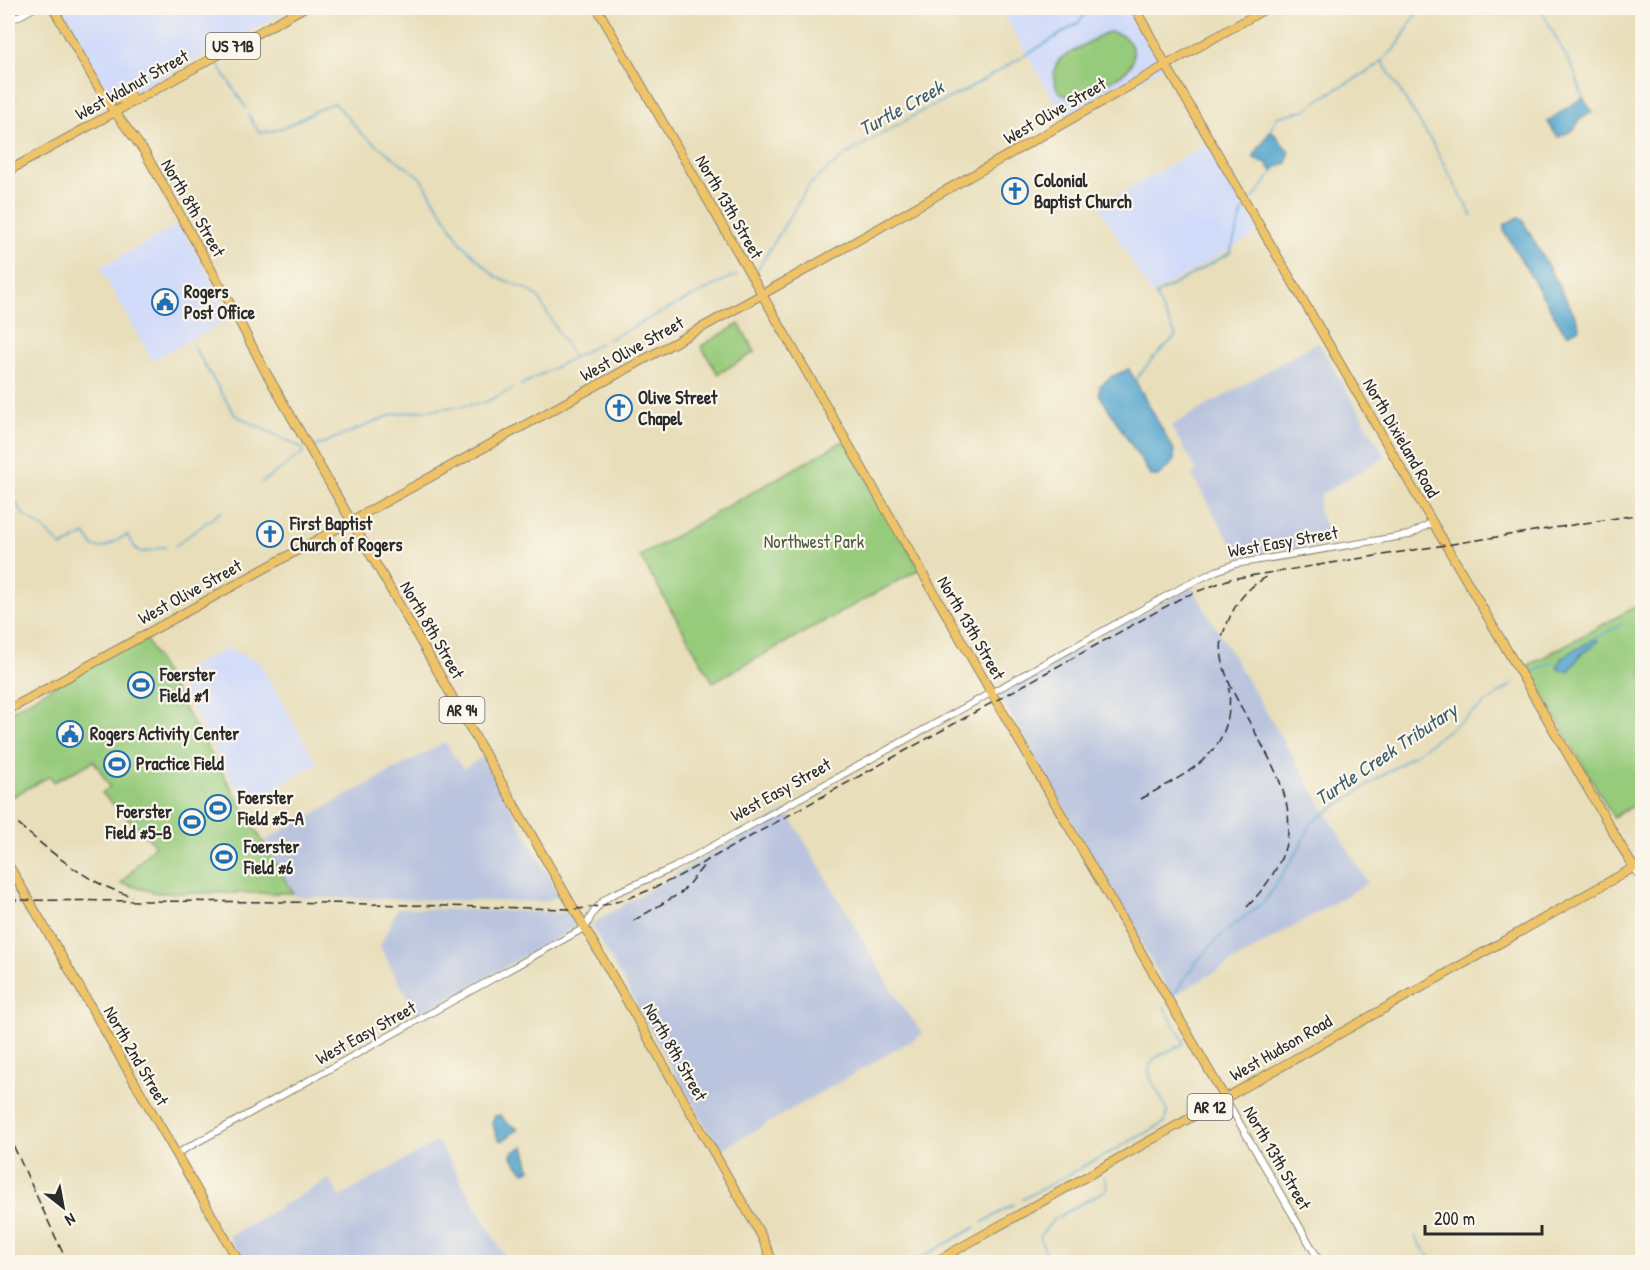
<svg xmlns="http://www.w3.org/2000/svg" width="1650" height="1270" viewBox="0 0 1650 1270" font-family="'Patrick Hand',sans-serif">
<rect width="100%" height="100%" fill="#fbf7ec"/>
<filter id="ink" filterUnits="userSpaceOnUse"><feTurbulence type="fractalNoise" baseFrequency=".0167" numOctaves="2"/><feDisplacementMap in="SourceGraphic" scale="12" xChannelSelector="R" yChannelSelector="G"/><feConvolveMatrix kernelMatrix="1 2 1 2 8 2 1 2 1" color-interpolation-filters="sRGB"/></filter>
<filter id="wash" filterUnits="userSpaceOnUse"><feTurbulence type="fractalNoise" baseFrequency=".008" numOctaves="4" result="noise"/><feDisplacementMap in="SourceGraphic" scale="24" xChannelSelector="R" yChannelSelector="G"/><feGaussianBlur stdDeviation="1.35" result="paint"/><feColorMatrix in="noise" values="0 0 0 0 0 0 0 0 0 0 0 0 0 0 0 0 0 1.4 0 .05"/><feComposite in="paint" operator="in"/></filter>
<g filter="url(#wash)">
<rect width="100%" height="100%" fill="#e8deba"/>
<path fill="#d0daf9" d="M 61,8 L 290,8 L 291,9 L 127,96 L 116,97 L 108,92 Z
M 1000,8 L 1133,8 L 1166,65 L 1066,122 Z
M 1208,143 L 1259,232 L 1151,294 L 1099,206 Z
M 180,224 L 232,318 L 152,360 L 100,268 Z
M 227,648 L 259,662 L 317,764 L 246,804 L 177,680 L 178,674 Z"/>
<path fill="#bac4de" d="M 1318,342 L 1386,457 L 1321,494 L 1318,511 L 1336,544 L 1272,550 L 1240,559 L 1192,475 L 1197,471 L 1171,426 Z
M 1192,587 L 1368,883 L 1172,997 L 998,693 Z
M 445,742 L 463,769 L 483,757 L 560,896 L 544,902 L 296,897 L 265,840 Z
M 786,810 L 902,1006 L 923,1034 L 719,1151 L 591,924 Z
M 398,908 L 570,913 L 576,927 L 417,1016 L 380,946 Z
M 438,1141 L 508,1262 L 244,1262 L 229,1236 L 329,1179 L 340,1197 Z"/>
<path fill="#97cb7c" stroke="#617b54" stroke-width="1.5" d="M 1110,32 C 1132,35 1141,56 1125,72 C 1111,80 1094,95 1078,97 C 1054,101 1047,72 1061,58 L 1103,34 Z
M 739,324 L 755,352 L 718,374 L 701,346 Z
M 845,440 L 920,569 L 713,682 L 640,556 Z
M 1642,603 L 1642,801 L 1613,817 L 1527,666 Z
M 143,634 L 180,701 L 293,893 L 157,893 L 121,883 L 155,845 L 102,793 L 110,787 L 94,761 L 54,782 L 50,776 L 8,799 L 8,713 Z"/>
<path fill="#52a5ce" stroke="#3e687c" stroke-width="1.5" d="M 1583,98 L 1592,112 L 1579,120 L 1575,129 L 1559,137 L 1556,135 L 1548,122 L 1562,111 Z
M 1271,130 L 1289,152 L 1287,163 L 1271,170 L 1267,163 L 1260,162 L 1253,157 Z
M 1518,217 L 1523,221 L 1578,321 L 1579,328 L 1568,334 L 1563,330 L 1504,231 L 1504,225 Z
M 1129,369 L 1174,451 L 1174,462 L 1158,476 L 1151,476 L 1099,394 L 1100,386 L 1111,377 Z
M 1596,638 L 1598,641 L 1591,648 L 1581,654 L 1570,670 L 1564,671 L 1557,668 L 1562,657 Z
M 500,1115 L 507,1123 L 518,1129 L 502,1141 L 498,1139 L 492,1122 L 495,1116 Z
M 524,1146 L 530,1169 L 525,1172 L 521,1169 L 511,1156 L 512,1153 Z"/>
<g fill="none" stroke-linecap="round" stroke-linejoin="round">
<path stroke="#52a5ce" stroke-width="1.5" d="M 1540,8 L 1574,71 L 1583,98
M 1382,61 L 1434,146 L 1472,216
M 217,63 L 246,108
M 248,114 L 256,128 L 261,133 C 275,131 287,127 299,120 C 312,113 321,106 335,103 L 362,134 L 421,178 L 461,243 L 495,276 L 529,290 L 538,297 L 573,358
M 1271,129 L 1277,117 L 1305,110 L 1328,94 L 1377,66 L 1397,46 L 1420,8
M 1253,199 L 1277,167
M 758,269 L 809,185 L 845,155 L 922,111 L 966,90 L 1056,37 L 1078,23 L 1090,8
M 607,340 L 731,277 L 737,276
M 193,346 L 235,415 L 302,448 L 304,451
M 1136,379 L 1153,358 L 1176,336 L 1155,295 L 1230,253 L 1244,208
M 521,385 L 601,343
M 483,403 L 513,389
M 314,447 L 394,414 L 480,404
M 261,483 L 304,452
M 8,492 L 24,515 L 45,530 L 62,547 L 85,534 L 94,547 L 103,548 L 127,535 C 143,562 139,550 165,547
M 175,546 L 222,511
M 1595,639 L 1622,624
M 1533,672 L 1552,662 L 1558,667
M 1172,997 L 1197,961 L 1218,938 L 1265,901 L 1297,852 L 1312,822 L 1412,756 L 1514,683
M 1023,1199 L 1164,1123 C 1164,1121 1167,1116 1167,1114 C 1167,1097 1135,1072 1157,1057 C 1165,1052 1174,1048 1183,1044 L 1183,1040 L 1164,1007
M 982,1223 L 1014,1204
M 1415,1236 L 1432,1262
M 913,1262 L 976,1227
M 1048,1262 L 1040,1236 L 1054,1219 L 1108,1189 L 1104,1176"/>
</g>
</g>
<g filter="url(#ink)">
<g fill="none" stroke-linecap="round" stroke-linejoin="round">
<defs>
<path id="minor" d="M 8,22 L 34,8
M 1634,868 L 1642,882
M 1225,1098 L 1320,1262
M 176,1154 L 586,927 C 591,913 599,903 611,895 L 673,868 L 1183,587 L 1216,571 L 1235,564 L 1409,535 L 1433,522"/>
<path id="major" d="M 53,8 L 107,102 L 144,151 L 226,296 L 264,369 L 709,1144 L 761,1235 L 773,1262
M 597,8 L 1225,1098
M 1135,8 L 1166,65 L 1634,868
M 104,97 L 123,100 L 131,96
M 8,171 L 303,8
M 8,710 L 770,290 L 1267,8
M 8,864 L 239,1262"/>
<path id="highway" d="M 935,1262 L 1642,863"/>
</defs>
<use href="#minor" stroke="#8a8472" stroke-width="8"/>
<use href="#major" stroke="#8a8472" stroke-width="10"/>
<use href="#highway" stroke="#8a8472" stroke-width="10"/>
<use href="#minor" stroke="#fff" stroke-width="6"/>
<use href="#major" stroke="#efc469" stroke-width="8"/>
<use href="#highway" stroke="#efc469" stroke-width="8"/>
<path stroke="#2b2b2b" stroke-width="1.5" stroke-dasharray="9 4.5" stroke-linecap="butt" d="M 1141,799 C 1189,771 1235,755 1229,688
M 8,816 C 46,847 83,883 132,896
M 8,900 L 286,902 L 568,909 C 608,909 643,894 679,876 L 1183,597 L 1230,579 L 1642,514
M 1247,907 C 1321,829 1282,783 1239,703 C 1228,683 1217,657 1223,634 C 1225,628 1228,622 1230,617 C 1239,597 1251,585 1270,575
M 633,921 L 682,892 L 705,864
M 8,1134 L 67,1262"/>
</g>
</g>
<defs>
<symbol id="church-ring" viewBox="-11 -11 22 22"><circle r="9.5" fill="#fbf7ec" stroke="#1f6fb2" stroke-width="1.5"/><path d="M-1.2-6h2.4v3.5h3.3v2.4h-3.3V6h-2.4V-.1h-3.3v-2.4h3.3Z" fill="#1f6fb2"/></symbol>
<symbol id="civic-ring" viewBox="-11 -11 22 22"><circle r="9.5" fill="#fbf7ec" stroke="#1f6fb2" stroke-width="1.5"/><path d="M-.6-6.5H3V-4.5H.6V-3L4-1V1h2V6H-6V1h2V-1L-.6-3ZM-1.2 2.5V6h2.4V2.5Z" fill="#1f6fb2"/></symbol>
<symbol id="stadium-ring" viewBox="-11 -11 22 22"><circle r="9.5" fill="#fbf7ec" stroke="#1f6fb2" stroke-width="1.5"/><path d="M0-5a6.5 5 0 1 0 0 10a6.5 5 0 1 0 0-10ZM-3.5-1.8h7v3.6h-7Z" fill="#1f6fb2"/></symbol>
</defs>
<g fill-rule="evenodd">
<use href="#church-ring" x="1000" y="176" width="30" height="30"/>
<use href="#civic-ring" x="150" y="287" width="30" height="30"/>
<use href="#church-ring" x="604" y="393" width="30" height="30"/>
<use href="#church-ring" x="255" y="519" width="30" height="30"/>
<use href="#stadium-ring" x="126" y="670" width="30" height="30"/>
<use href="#civic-ring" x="55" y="719" width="30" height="30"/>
<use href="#stadium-ring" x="102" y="749" width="30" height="30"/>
<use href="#stadium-ring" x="203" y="793" width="30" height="30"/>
<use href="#stadium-ring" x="177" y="807" width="30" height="30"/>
<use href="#stadium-ring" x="209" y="842" width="30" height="30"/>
</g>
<g text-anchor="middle" stroke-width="4.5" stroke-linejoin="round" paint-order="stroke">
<g fill="#fbf7ec" stroke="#696865" stroke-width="1.5">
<rect x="206" y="33" width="54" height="26" rx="4.5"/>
<rect x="439.5" y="697" width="45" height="26" rx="4.5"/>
<rect x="1187.5" y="1094" width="45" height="26" rx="4.5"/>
</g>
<g font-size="16" font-weight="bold" fill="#2b2b2b">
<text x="233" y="52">US 71B</text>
<text x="462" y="716">AR 94</text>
<text x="1210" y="1113">AR 12</text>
</g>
<g font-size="18" fill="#2b2b2b" stroke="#fbf7ec">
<text transform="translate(132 85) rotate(-29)" y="6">West Walnut Street</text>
<text transform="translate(1055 111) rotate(-30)" y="6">West Olive Street</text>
<text transform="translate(729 207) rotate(60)" y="6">North 13th Street</text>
<text transform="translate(193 208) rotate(60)" y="6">North 8th Street</text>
<text transform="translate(632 349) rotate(-29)" y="6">West Olive Street</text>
<text transform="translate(1401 438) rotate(60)" y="6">North Dixieland Road</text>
<text transform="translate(1283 542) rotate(-10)" y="6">West Easy Street</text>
<text transform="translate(190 592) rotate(-29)" y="6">West Olive Street</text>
<text transform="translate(971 628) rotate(60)" y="6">North 13th Street</text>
<text transform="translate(432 630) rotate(60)" y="6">North 8th Street</text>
<text transform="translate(781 790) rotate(-29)" y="6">West Easy Street</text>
<text transform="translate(366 1033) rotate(-29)" y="6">West Easy Street</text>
<text transform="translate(1281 1048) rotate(-30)" y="6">West Hudson Road</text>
<text transform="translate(675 1052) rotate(60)" y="6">North 8th Street</text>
<text transform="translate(136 1056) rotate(60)" y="6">North 2nd Street</text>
<text transform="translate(1277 1158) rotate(60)" y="6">North 13th Street</text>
</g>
<g font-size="18" font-weight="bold" fill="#2b2b2b" stroke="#fbf7ec" text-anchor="start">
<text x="1034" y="187">Colonial<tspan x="1034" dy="21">Baptist Church</tspan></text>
<text x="184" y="298">Rogers<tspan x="184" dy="21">Post Office</tspan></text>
<text x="638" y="404">Olive Street<tspan x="638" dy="21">Chapel</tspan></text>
<text x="290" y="530">First Baptist<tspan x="290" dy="21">Church of Rogers</tspan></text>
<text x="160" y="681">Foerster<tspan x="160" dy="21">Field #1</tspan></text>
<text x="90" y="740">Rogers Activity Center</text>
<text x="136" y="770">Practice Field</text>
<text x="238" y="804">Foerster<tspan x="238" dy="21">Field #5-A</tspan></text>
<text x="172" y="818" text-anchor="end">Foerster<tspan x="172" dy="21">Field #5-B</tspan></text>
<text x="244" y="853">Foerster<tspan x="244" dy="21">Field #6</tspan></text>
</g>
<g font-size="18" fill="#4b5b43" stroke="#fbf7ec">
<text x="814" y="548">Northwest Park</text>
</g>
<g font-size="20" font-style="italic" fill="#3b5c6c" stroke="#fbf7ec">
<text transform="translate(901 108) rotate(-29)" y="7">Turtle Creek</text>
<text transform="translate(1386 754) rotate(-34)" y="7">Turtle Creek Tributary</text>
</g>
</g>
<rect width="1650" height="1270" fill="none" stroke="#fbf7ec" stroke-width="30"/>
<g transform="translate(63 1207) rotate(149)" stroke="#fbf7ec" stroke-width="4.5" paint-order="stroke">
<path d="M0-4.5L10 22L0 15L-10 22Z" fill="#2b2b2b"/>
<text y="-9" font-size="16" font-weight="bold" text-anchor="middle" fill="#2b2b2b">N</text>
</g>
<path d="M1425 1225v9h117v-9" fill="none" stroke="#2b2b2b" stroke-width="3"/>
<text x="1434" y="1225" font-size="18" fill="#2b2b2b" stroke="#fbf7ec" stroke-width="4.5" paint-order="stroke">200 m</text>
</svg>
